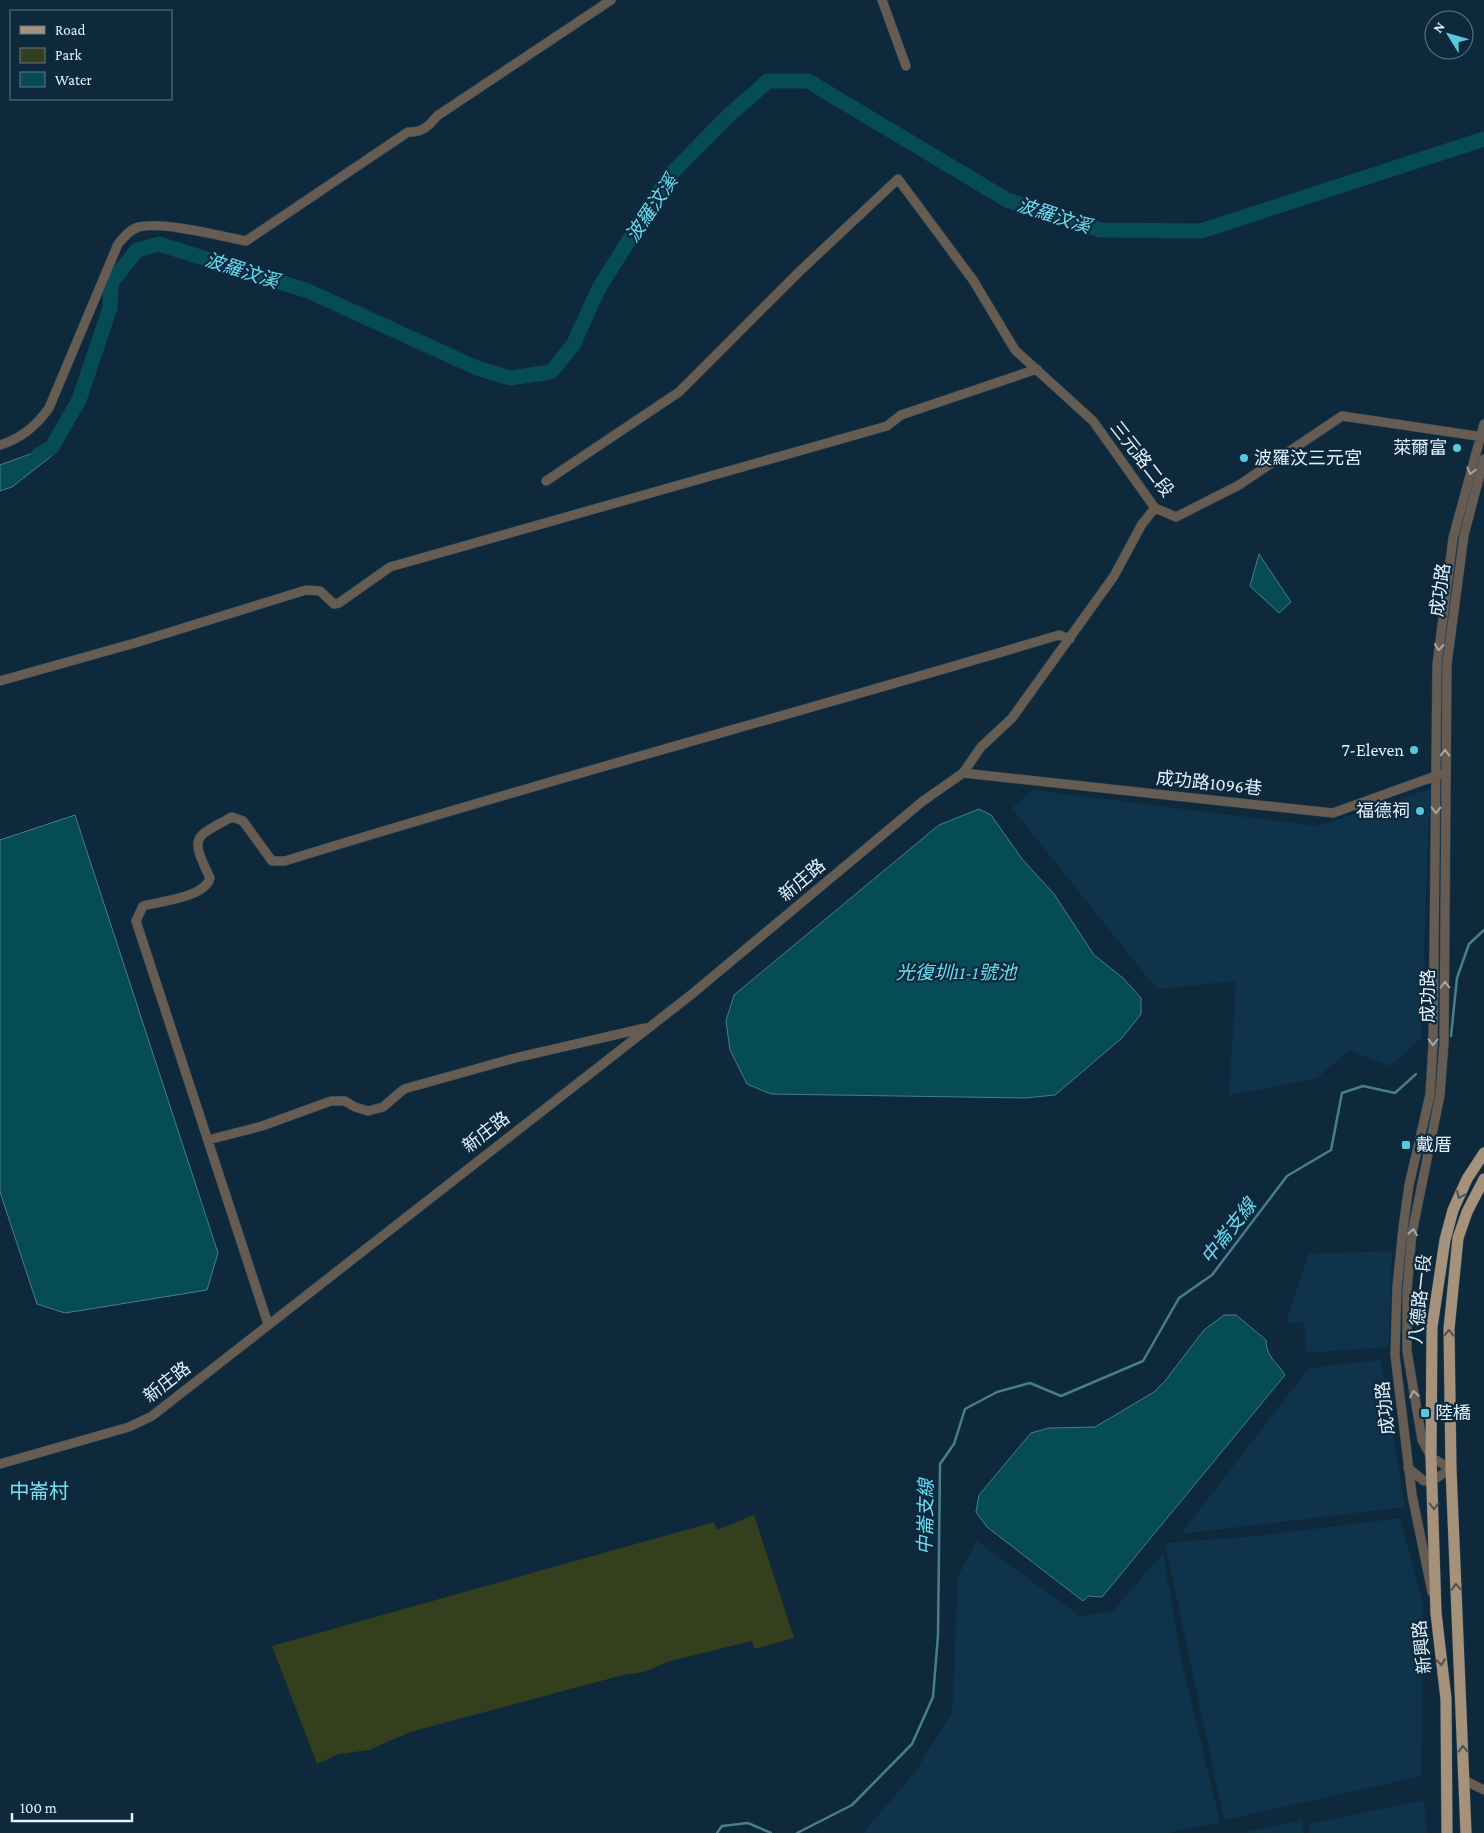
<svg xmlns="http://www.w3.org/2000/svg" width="1484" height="1833" viewBox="0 0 1484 1833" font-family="'Crimson Pro','Noto Sans TC',serif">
<rect width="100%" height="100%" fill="#0e293c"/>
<path fill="#0f334a" d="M 1430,789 L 1421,1038 L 1390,1066 L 1349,1050 L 1317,1078 L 1229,1095 L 1236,981 L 1157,989 L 1012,808 L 1033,790 L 1318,826 Z
M 1392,1251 L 1389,1347 L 1306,1353 L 1304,1322 L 1286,1323 L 1308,1254 Z
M 1381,1360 L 1405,1507 L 1181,1534 L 1309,1368 Z
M 1400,1518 L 1423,1604 L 1422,1776 L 1224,1820 L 1165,1543 L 1259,1536 Z
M 977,1541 L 1081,1617 L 1113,1611 L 1163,1553 L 1181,1659 L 1220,1822 L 1169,1833 L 863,1833 L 915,1772 L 952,1712 L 958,1576 Z
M 1424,1800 L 1427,1833 L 1310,1833 L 1309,1824 Z
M 1302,1820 L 1304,1833 L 1243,1833 Z"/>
<path fill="#34401d" d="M 754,1515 L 794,1638 L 754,1649 L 752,1641 L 670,1661 L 644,1672 L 623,1675 L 410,1732 L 369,1750 L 339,1754 L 317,1764 L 272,1646 L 714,1522 L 717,1530 Z"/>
<path fill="#064c57" stroke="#487e89" d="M 54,440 L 54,454 L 12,487 L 0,491 L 0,465 L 33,453 Z
M 1259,554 L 1291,602 L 1279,613 L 1250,586 Z
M 979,809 L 991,815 L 1022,859 L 1054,894 L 1094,955 L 1123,978 L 1141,998 L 1141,1014 L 1122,1038 L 1055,1095 L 1025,1098 L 771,1094 L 747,1084 L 730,1050 L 726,1021 L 734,995 L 939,825 Z
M 75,815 L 218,1253 L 207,1290 L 65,1313 L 37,1304 L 0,1192 L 0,840 Z
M 1224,1315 L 1236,1315 L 1266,1340 C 1266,1357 1277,1362 1285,1375 L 1102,1597 L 1088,1596 L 1083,1601 L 987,1527 L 976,1512 L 979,1495 L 1031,1433 L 1049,1428 L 1095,1427 L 1154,1392 L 1165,1381 L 1204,1330 Z"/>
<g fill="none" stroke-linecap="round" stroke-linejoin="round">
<path stroke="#487e89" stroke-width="2.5" d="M 1451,1036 L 1457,978 L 1469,944 L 1484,930
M 717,1833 L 722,1826 L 748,1823 L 771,1833
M 797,1833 L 852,1805 L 912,1744 L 933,1697 L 938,1635 L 940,1464 L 954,1444 L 965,1409 L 997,1392 L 1030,1383 L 1061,1396 L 1143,1361 L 1179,1298 L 1212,1275 L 1287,1176 L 1331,1150 L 1342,1093 L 1363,1086 L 1395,1093 L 1416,1074"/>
<path stroke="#064c57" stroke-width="15" d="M 38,455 L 52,447 L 79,400 L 110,308 L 111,283 L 137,250 L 159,244 L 308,291 L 477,368 L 510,378 L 551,372 L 573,345 L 599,288 L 669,176 L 728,116 L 768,81 L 808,81 L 1007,200 L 1101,230 L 1201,231 L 1484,139"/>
<defs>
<path id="minor" d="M 882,0 L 906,66
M 0,445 C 20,439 37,425 49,408 L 118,244 C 123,238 130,229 139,227 C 163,221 220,236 246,241 L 408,132 C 422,133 429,126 437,116 L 611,0
M 546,481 L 679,392 L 800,271 L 898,179 L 973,280 L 1015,350 L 1093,421 L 1155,508 L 1176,517 L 1239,485 L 1342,416 L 1484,437
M 0,681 L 135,643 L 306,590 L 320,591 L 334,604 L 339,603 L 390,567 L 887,426 L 901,415 L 1037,369
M 963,773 L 1333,813 L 1441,774
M 208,1140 L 262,1126 L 331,1101 L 345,1101 L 355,1107 L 368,1111 L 383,1107 L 404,1089 L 515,1058 L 645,1028
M 268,1324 L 136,921 L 143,906 C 162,901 205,897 210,878 C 190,836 193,838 232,817 L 243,821 L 272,861 L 285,861 C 542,781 802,712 1059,635 L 1070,639
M 0,1464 L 129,1427 L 152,1416 L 692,994 L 923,801 L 963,773 L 981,747 L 1012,718 L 1114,576 L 1142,524 L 1155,508
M 1408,1468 L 1424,1481 L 1433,1480 L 1451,1469 L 1431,1457 L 1422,1440 L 1407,1351 L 1407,1291 L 1412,1233 L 1440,1095 L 1444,1043 L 1447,664 L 1464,535 L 1484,459
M 1432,1592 L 1412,1495 L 1395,1355 L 1397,1287 L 1403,1228 L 1409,1185 L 1430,1095 L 1433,1044 L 1437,665 L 1453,538 L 1484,424
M 1464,1780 L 1484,1790"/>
<path id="major" d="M 1447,1833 L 1446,1699 L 1436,1613 L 1431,1457 L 1432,1327 L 1445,1240 L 1453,1210 L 1467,1179 L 1484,1153
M 1466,1833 L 1451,1469 L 1449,1329 L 1458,1238 L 1467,1212 L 1484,1179"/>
</defs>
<use href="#minor" stroke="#2c4557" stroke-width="10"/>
<use href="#major" stroke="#2c4557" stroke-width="12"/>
<use href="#minor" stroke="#665c51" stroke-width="9"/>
<use href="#major" stroke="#a6917a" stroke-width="11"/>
</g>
<defs><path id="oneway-chevron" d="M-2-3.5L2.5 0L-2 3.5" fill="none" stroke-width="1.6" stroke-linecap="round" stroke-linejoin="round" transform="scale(1.25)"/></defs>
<g stroke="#a4a7a8">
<use href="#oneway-chevron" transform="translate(1471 471) rotate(105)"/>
<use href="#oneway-chevron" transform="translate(1439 647) rotate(96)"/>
<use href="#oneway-chevron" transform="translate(1445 753) rotate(-89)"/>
<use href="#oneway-chevron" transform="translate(1436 810) rotate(91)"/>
<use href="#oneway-chevron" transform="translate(1445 985) rotate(-90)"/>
<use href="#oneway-chevron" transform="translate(1433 1042) rotate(91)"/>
<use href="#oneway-chevron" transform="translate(1413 1232) rotate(-81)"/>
<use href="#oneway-chevron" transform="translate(1414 1394) rotate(-99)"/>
</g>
<g stroke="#4b5355">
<use href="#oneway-chevron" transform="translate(1460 1195) rotate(115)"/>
<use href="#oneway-chevron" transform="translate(1449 1333) rotate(-89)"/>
<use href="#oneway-chevron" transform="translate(1434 1506) rotate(89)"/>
<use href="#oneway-chevron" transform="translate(1456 1587) rotate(-93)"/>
<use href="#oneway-chevron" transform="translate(1441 1662) rotate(83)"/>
<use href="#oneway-chevron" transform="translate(1463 1749) rotate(-92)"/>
</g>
<g fill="#55cadf" stroke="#0e293c" stroke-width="2">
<circle cx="1457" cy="448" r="5"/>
<circle cx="1244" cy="458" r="5"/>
<circle cx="1414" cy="750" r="5"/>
<circle cx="1420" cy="811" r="5"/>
<rect x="1401" y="1140" width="10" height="10" rx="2.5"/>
<rect x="1420" y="1408" width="10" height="10" rx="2.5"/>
</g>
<g text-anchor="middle" stroke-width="4.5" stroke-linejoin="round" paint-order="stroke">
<g font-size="18" fill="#e2f2fe" stroke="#0e293c" text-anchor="end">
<text x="1447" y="454">萊爾富</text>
<text x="1254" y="464" text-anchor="start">波羅汶三元宮</text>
<text x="1404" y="756">7-Eleven</text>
<text x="1410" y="817">福德祠</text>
<text x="1416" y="1151" text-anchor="start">戴厝</text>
<text x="1435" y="1419" text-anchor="start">陸橋</text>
</g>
<g font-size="18" fill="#e2f2fe" stroke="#0e293c">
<text transform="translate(1142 459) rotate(52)" y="6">三元路二段</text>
<text transform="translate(1440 590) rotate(-82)" y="6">成功路</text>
<text transform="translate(1209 783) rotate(6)" y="6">成功路1096巷</text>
<text transform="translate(802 880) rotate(-40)" y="6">新庄路</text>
<text transform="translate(1428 996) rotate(-90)" y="6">成功路</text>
<text transform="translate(486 1132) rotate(-38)" y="6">新庄路</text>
<text transform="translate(1420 1299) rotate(-84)" y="6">八德路一段</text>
<text transform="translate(167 1382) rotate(-38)" y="6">新庄路</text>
<text transform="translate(1385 1408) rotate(-96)" y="6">成功路</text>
<text transform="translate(1422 1647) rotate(-96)" y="6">新興路</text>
</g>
<g font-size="19" font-style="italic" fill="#66dcf3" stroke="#0e293c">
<text transform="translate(651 208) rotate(-56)" y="7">波羅汶溪</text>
<text transform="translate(1054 215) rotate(18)" y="7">波羅汶溪</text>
<text transform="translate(242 270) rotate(18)" y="7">波羅汶溪</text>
<text x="956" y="979">光復圳11-1號池</text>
<text transform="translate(1228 1231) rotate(-52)" y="7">中崙支線</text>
<text transform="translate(925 1517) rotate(-89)" y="7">中崙支線</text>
</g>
<g font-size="20" fill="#79e0f4" stroke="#0e293c">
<text x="39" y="1498">中崙村</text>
</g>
</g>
<rect x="10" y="10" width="162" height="90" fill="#0e293c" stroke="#63798a"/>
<rect x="20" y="26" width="25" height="8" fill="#a6917a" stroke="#63798a"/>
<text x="55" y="35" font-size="15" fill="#e2f2fe">Road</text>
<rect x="20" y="48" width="25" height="15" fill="#34401d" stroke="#63798a"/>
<text x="55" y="60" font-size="15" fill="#e2f2fe">Park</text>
<rect x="20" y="72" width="25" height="15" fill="#064c57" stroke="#63798a"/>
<text x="55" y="85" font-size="15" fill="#e2f2fe">Water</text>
<g transform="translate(1449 35) rotate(307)"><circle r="24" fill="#0e293c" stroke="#63798a"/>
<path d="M0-4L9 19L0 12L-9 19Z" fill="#55cadf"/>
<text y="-8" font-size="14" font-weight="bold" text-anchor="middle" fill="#e2f2fe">N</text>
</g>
<path d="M12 1813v8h120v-8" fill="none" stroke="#e2f2fe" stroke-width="2.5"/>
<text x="20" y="1813" font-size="15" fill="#e2f2fe" stroke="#0e293c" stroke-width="4" paint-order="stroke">100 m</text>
</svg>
